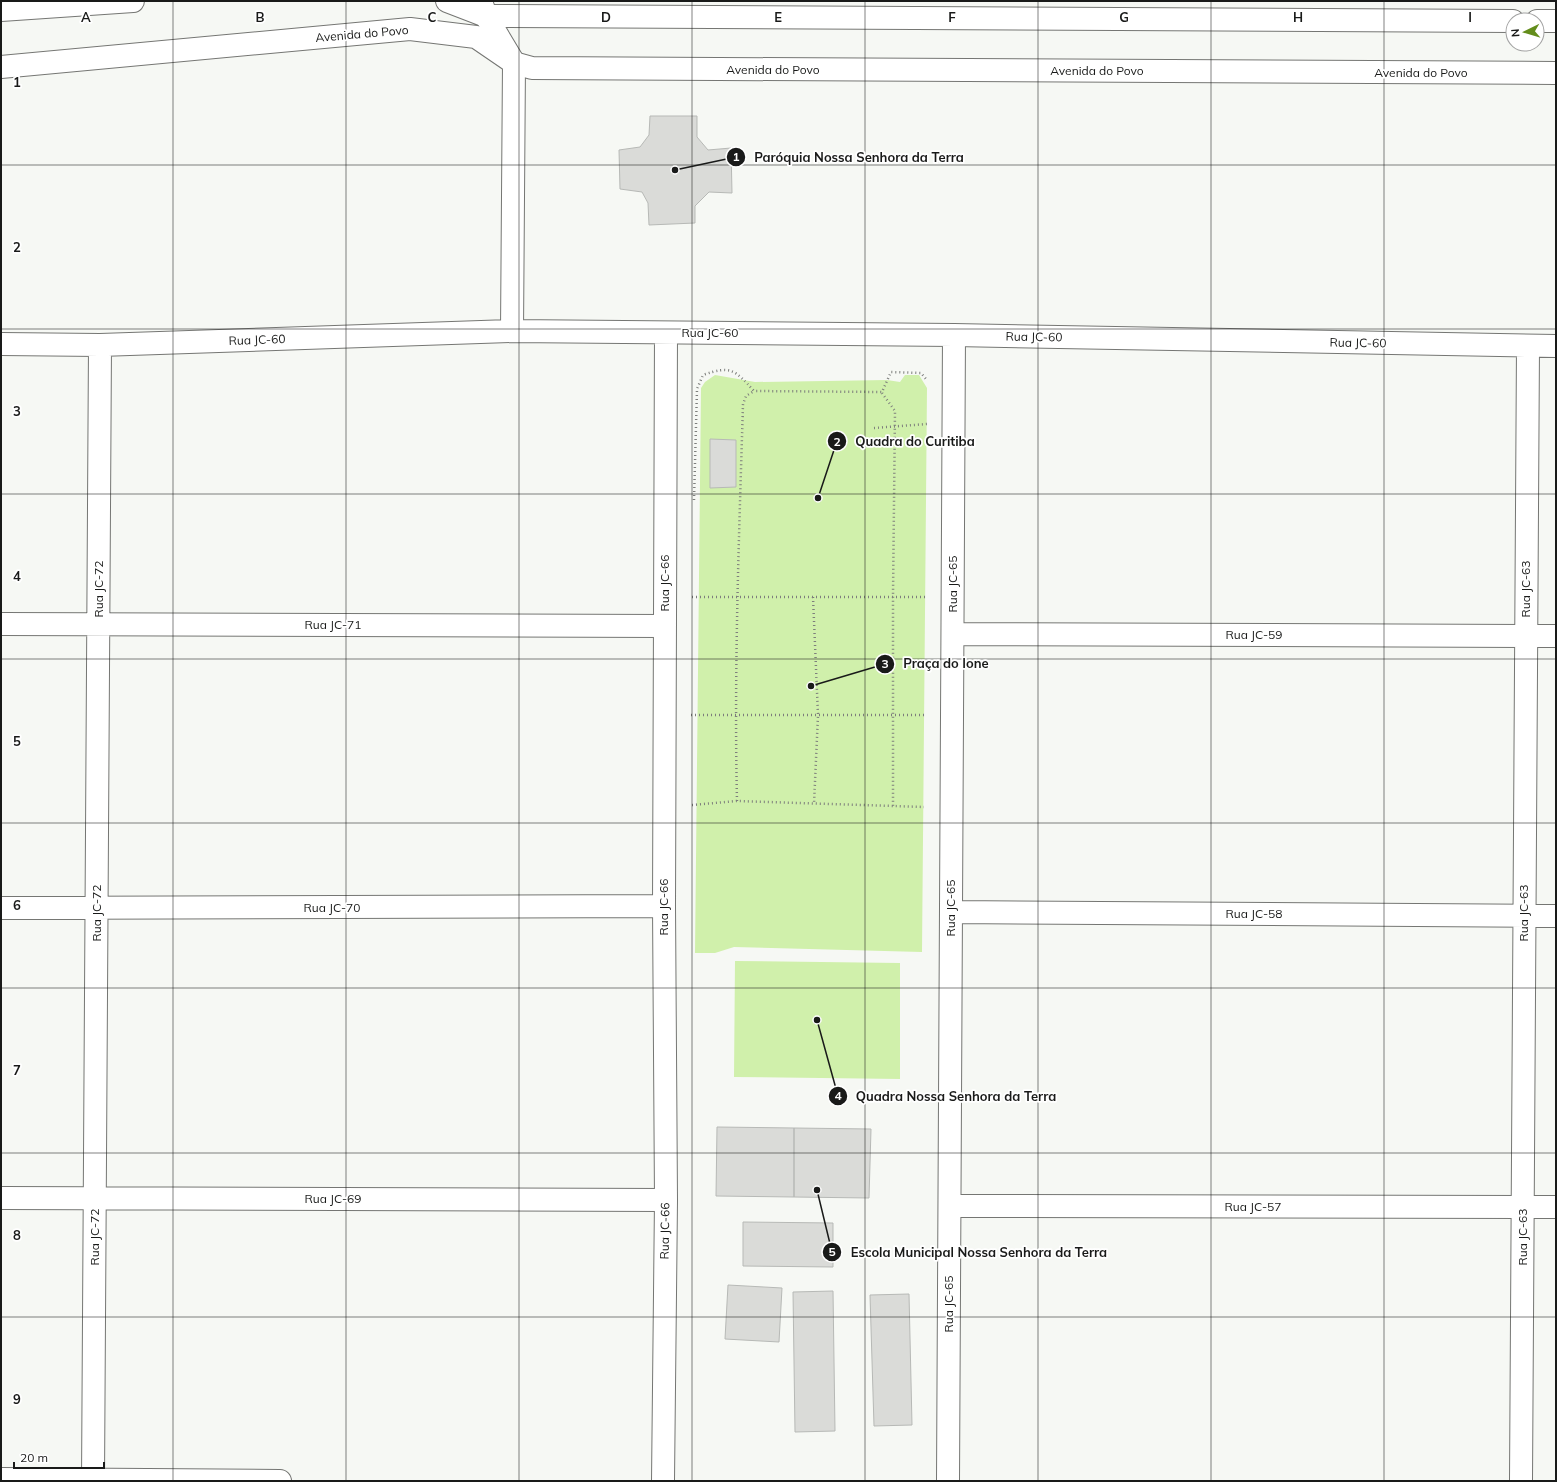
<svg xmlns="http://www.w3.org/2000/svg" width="1557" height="1482" viewBox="0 0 1557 1482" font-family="Mulish,sans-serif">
<rect width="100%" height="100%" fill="#f6f8f4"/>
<path fill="#d0f0ab" d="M 715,375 L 755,382 L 887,380 L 900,382 L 905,375 L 919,375 L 927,388 L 922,952 L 734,947 L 715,953 L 695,953 L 701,388 L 705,382 Z
M 735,961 L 900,963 L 900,1079 L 734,1077 Z"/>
<path fill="#dadbd8" stroke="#b7b9b6" d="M 650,116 L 697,116 L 697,137 L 708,150 L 731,148 L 732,193 L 709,192 L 695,206 L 695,223 L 649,225 L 648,203 L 642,192 L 620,189 L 619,150 L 640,147 L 649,135 Z
M 710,439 L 736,440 L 736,487 L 710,488 Z
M 717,1127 L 794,1128 L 794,1197 L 716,1196 Z
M 794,1128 L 871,1129 L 869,1198 L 794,1197 Z
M 743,1222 L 833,1223 L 833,1267 L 743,1266 Z
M 728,1285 L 782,1288 L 779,1342 L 725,1339 Z
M 833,1291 L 835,1431 L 795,1432 L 793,1292 Z
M 909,1294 L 912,1425 L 874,1426 L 870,1295 Z"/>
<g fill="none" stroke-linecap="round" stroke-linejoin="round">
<defs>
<path id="minor" d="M 481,1 L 486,16 L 514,63 L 512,331
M 1,344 L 100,345 L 512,331 L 954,335 L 1556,346
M 1,624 L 665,626
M 953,634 L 1556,636
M 1,908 L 664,906
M 951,912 L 1556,916
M 1,1198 L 666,1200
M 950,1206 L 1556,1207
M 1,1479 L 280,1481
M 93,1481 L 100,345
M 663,1481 L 666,1200 L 664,906 L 666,333
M 948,1481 L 954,335
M 1521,1481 L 1528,346"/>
<path id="secondary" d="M 447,1 L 486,16 L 1513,21
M 1,10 L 133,1
M 1537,21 L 1556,21
M 1,67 L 410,29 L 476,37 L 514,63 L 532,68 L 1556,73"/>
</defs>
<use href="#minor" stroke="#757673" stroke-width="24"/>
<use href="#secondary" stroke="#757673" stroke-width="24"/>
<path stroke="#7d7e7c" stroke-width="2.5" stroke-dasharray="1 3" stroke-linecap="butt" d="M 882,393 L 895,411 L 893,596 L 893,806
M 874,428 L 927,424
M 694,500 L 697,389 L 703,375 C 731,365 735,370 754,391 L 882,392 L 891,372 L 921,373 L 926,379
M 692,597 L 925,597
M 813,597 L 818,715 L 814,804
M 691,715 L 926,715
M 737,801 C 734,669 739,537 743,404 L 746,396 L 754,391
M 692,805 L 737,801 L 924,807"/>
<use href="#minor" stroke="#fff" stroke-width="22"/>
<use href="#secondary" stroke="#fff" stroke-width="22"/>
</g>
<path fill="none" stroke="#191a19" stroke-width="1" stroke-opacity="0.55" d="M 173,1 L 173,1481M 346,1 L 346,1481M 519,1 L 519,1481M 692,1 L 692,1481M 865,1 L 865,1481M 1038,1 L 1038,1481M 1211,1 L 1211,1481M 1384,1 L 1384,1481M 1,165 L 1556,165M 1,329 L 1556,329M 1,494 L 1556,494M 1,659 L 1556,659M 1,823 L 1556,823M 1,988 L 1556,988M 1,1153 L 1556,1153M 1,1317 L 1556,1317"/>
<g text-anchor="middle" stroke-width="3.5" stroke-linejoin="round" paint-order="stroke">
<g font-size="12" fill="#191a19" stroke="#fff">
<text transform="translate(362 34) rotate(-5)" y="4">Avenida do Povo</text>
<text x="773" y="74">Avenida do Povo</text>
<text x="1097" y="75">Avenida do Povo</text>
<text x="1421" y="77">Avenida do Povo</text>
<text x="710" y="337">Rua JC-60</text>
<text transform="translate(1034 337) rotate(1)" y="4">Rua JC-60</text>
<text transform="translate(257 340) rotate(-2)" y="4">Rua JC-60</text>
<text transform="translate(1358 343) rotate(1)" y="4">Rua JC-60</text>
<text transform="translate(665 583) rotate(-90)" y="4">Rua JC-66</text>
<text transform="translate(953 584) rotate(-90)" y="4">Rua JC-65</text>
<text transform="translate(99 589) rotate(-90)" y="4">Rua JC-72</text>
<text transform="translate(1526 589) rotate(-90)" y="4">Rua JC-63</text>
<text x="333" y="629">Rua JC-71</text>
<text x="1254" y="639">Rua JC-59</text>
<text transform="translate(664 907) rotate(-90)" y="4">Rua JC-66</text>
<text x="332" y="912">Rua JC-70</text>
<text transform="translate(951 908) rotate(-90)" y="4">Rua JC-65</text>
<text transform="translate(97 913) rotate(-90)" y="4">Rua JC-72</text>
<text transform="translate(1524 913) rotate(-90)" y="4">Rua JC-63</text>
<text x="1254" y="918">Rua JC-58</text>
<text x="333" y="1203">Rua JC-69</text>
<text x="1253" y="1211">Rua JC-57</text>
<text transform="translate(665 1231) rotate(-89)" y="4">Rua JC-66</text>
<text transform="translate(95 1237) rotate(-90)" y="4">Rua JC-72</text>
<text transform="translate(1523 1237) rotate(-90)" y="4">Rua JC-63</text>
<text transform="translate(949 1304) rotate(-90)" y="4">Rua JC-65</text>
</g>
</g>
<g font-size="13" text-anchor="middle" font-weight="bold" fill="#191a19" stroke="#fff" stroke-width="3.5" stroke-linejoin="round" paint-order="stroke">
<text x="86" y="22">A</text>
<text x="260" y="22">B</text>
<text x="432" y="22">C</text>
<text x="606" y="22">D</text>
<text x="778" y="22">E</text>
<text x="952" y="22">F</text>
<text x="1124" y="22">G</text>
<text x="1298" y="22">H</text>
<text x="1470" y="22">I</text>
<text x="17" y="87">1</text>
<text x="17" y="252">2</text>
<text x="17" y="416">3</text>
<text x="17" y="581">4</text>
<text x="17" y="746">5</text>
<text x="17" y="910">6</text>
<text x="17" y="1075">7</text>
<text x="17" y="1240">8</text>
<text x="17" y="1404">9</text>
</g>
<path fill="none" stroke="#191a19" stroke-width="1.5" d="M675 170L736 157M818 498L837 441M811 686L885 664M817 1020L838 1096M817 1190L832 1252"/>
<g fill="#191a19" stroke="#fff" stroke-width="1.5">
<circle cx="675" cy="170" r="4"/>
<circle cx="818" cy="498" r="4"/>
<circle cx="811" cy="686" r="4"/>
<circle cx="817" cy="1020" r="4"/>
<circle cx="817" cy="1190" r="4"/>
<circle cx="736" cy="157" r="10"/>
<circle cx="837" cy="441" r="10"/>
<circle cx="885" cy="664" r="10"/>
<circle cx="838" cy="1096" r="10"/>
<circle cx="832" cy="1252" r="10"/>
</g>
<g font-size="12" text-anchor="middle" font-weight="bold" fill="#fff">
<text x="736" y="161">1</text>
<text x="837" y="446">2</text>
<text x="885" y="668">3</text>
<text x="838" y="1100">4</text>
<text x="832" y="1256">5</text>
</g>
<g font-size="13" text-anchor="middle" font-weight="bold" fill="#191a19" stroke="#fff" stroke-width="3.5" stroke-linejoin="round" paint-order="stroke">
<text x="859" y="162">Paróquia Nossa Senhora da Terra</text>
<text x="915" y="446">Quadra do Curitiba</text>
<text x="946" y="668">Praça do Ione</text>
<text x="956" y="1101">Quadra Nossa Senhora da Terra</text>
<text x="979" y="1257">Escola Municipal Nossa Senhora da Terra</text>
</g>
<rect width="1557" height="1482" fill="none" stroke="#191a19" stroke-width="4"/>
<g transform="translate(1525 32) rotate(265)"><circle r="19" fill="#ffffff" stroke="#a3a3a3"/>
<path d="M0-3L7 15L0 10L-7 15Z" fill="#638d1b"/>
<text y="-6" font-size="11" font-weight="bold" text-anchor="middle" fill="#191a19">N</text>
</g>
<path d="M14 1462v6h90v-6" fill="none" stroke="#191a19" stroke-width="2"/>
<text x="20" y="1462" font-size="12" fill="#191a19" stroke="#ffffff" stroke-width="3" paint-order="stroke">20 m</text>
</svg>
